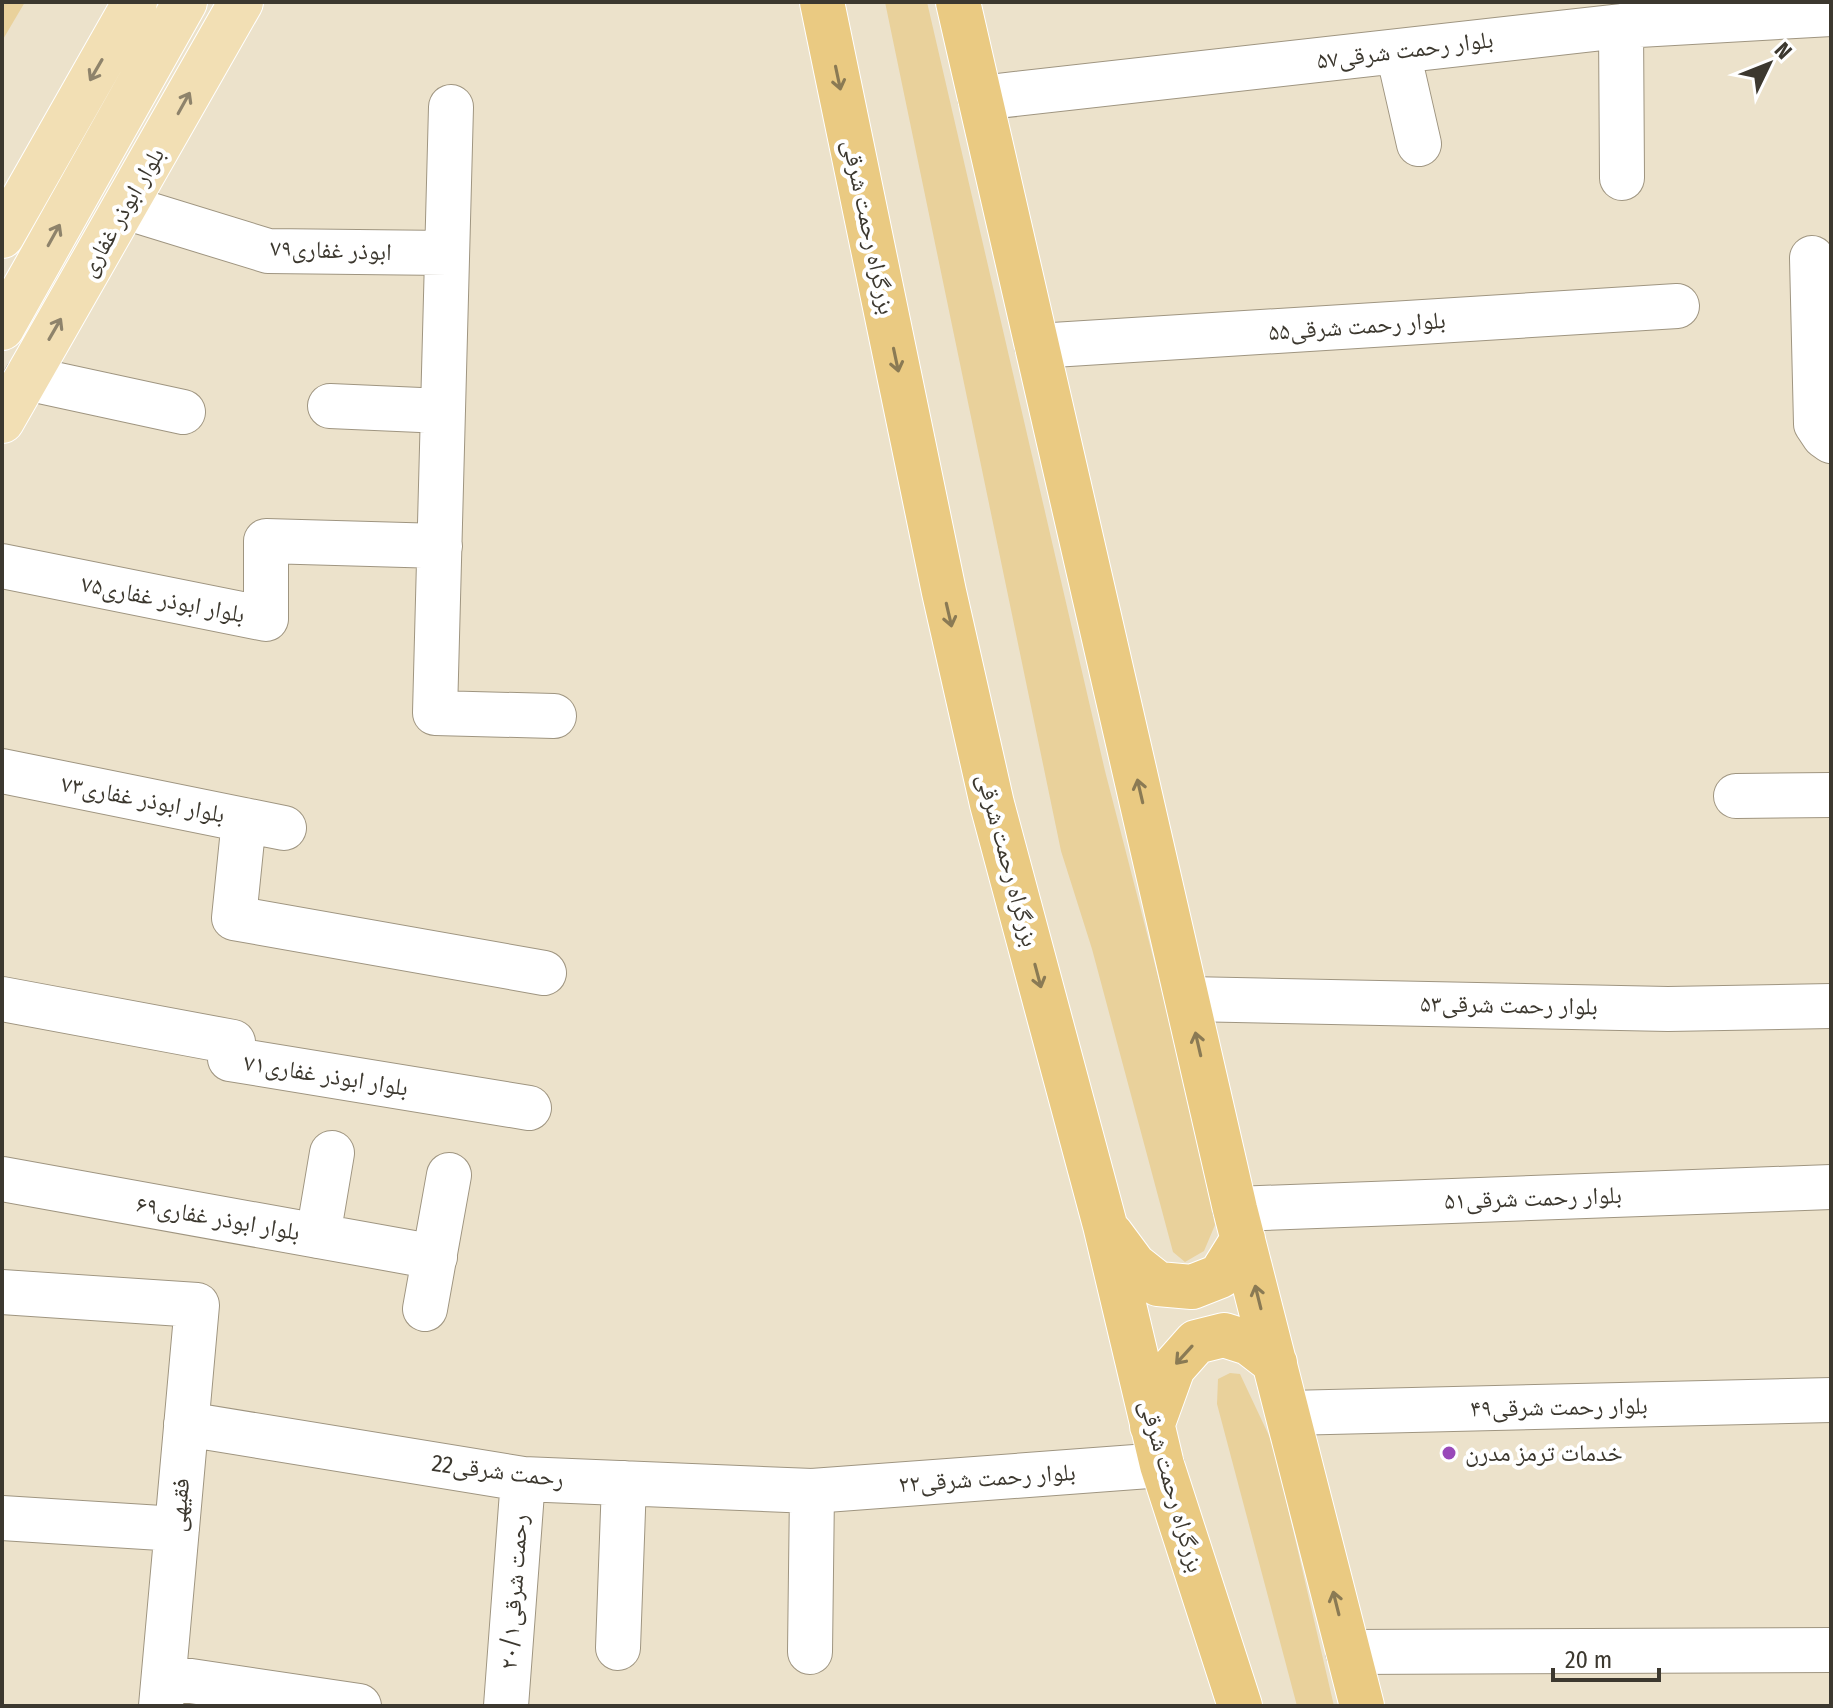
<svg xmlns="http://www.w3.org/2000/svg" width="1833" height="1708" viewBox="0 0 1833 1708" font-family="'Fira Sans Condensed','Noto Naskh Arabic',sans-serif">
<rect width="100%" height="100%" fill="#ece2cb"/>
<path fill="#e9d19b" d="M 2,2 L 25,2 L 2,41 Z
M 885,2 L 927,2 L 1105,771 L 1208,1170 L 1215,1225 L 1204,1251 L 1185,1262 L 1173,1252 L 1092,949 L 1061,851 Z
M 1230,1373 L 1240,1374 L 1273,1444 L 1334,1706 L 1297,1706 L 1217,1404 L 1218,1379 Z"/>
<g fill="none" stroke-linecap="round" stroke-linejoin="round">
<defs>
<path id="minor" d="M 1621,26 L 1622,178
M 1398,52 L 1419,144
M 980,98 L 1621,26 L 1831,14
M 451,107 L 435,713 L 554,716
M 125,207 L 268,251 L 447,253
M 1812,258 L 1816,424 L 1824,436 L 1831,441
M 1037,346 L 1677,306
M 26,378 L 183,412
M 330,406 L 443,411
M 2,566 L 266,619 L 266,541 L 440,546
M 2,771 L 284,828
M 1736,796 L 1831,795
M 244,820 L 234,918 L 544,973
M 2,999 L 233,1042 L 230,1059 L 529,1108
M 1188,999 L 1668,1009 L 1831,1006
M 2,1179 L 435,1257
M 1235,1209 L 1831,1187
M 318,1236 L 332,1153
M 2,1292 L 197,1305 L 161,1706
M 425,1309 L 449,1175
M 1288,1413 L 1831,1400
M 186,1424 L 523,1479 L 812,1491 L 1162,1465
M 2,1518 L 177,1529
M 618,1648 L 624,1483
M 810,1652 L 812,1491
M 1348,1652 L 1831,1650
M 164,1677 L 359,1706
M 506,1706 L 523,1479"/>
<path id="major" d="M 2,236 L 135,2
M 2,328 L 185,2
M 2,421 L 241,2"/>
<path id="highway" d="M 822,2 L 944,592 L 992,804 L 1105,1225 L 1162,1465 L 1240,1706
M 958,2 L 1235,1209 L 1362,1706
M 1111,1234 L 1134,1265 L 1158,1284 L 1192,1287 L 1220,1276 L 1243,1239
M 1152,1426 L 1173,1368 L 1196,1342 L 1224,1335 L 1249,1343 L 1275,1363"/>
</defs>
<use href="#minor" stroke="#9f9580" stroke-width="46"/>
<use href="#major" stroke="#fff" stroke-width="46"/>
<use href="#highway" stroke="#fff" stroke-width="46"/>
<use href="#minor" stroke="#fff" stroke-width="44"/>
<use href="#major" stroke="#f2dfb4" stroke-width="44"/>
<use href="#highway" stroke="#eaca82" stroke-width="44"/>
</g>
<defs><path id="oneway-shaft" d="M-6 0H5M1.5-3L5.5 0L1.5 3" fill="none" stroke-width="1.6" stroke-linecap="round" stroke-linejoin="round" transform="scale(2)"/></defs>
<g stroke="#8e836b">
<use href="#oneway-shaft" transform="translate(96 70) rotate(120)"/>
<use href="#oneway-shaft" transform="translate(184 103) rotate(-61)"/>
<use href="#oneway-shaft" transform="translate(54 235) rotate(-61)"/>
<use href="#oneway-shaft" transform="translate(55 329) rotate(-60)"/>
</g>
<g stroke="#8a7a54">
<use href="#oneway-shaft" transform="translate(838 78) rotate(78)"/>
<use href="#oneway-shaft" transform="translate(896 360) rotate(78)"/>
<use href="#oneway-shaft" transform="translate(949 615) rotate(77)"/>
<use href="#oneway-shaft" transform="translate(1140 791) rotate(-103)"/>
<use href="#oneway-shaft" transform="translate(1038 976) rotate(75)"/>
<use href="#oneway-shaft" transform="translate(1198 1044) rotate(-103)"/>
<use href="#oneway-shaft" transform="translate(1258 1297) rotate(-104)"/>
<use href="#oneway-shaft" transform="translate(1184 1355) rotate(132)"/>
<use href="#oneway-shaft" transform="translate(1336 1603) rotate(-104)"/>
</g>
<circle fill="#9949b9" stroke="#fff" stroke-width="3" cx="1449" cy="1453" r="8"/>
<g text-anchor="middle" stroke-width="8" stroke-linejoin="round" paint-order="stroke">
<g font-size="24" fill="#3c382f" stroke="#fff">
<text transform="translate(1405 50) rotate(-7)" y="8">۵۷بلوار رحمت شرقی</text>
<text transform="translate(122 212) rotate(-60)" y="8">بلوار ابوذر غفاری</text>
<text transform="translate(869 227) rotate(78)" y="8">بزرگراه رحمت شرقی</text>
<text transform="translate(331 250) rotate(2)" y="8">۷۹ابوذر غفاری</text>
<text transform="translate(1357 326) rotate(-4)" y="8">بلوار رحمت شرقی۵۵</text>
<text transform="translate(163 599) rotate(11)" y="8">بلوار ابوذر غفاری۷۵</text>
<text transform="translate(143 799) rotate(11)" y="8">بلوار ابوذر غفاری۷۳</text>
<text transform="translate(1008 860) rotate(75)" y="8">بزرگراه رحمت شرقی</text>
<text transform="translate(1509 1005) rotate(1)" y="8">بلوار رحمت شرقی۵۳</text>
<text transform="translate(326 1075) rotate(9)" y="8">بلوار ابوذر غفاری۷۱</text>
<text transform="translate(1533 1198) rotate(-2)" y="8">بلوار رحمت شرقی۵۱</text>
<text transform="translate(218 1218) rotate(10)" y="8">بلوار ابوذر غفاری۶۹</text>
<text transform="translate(1559 1407) rotate(-1)" y="8">بلوار رحمت شرقی۴۹</text>
<text transform="translate(498 1471) rotate(7)" y="8">22رحمت شرقی</text>
<text transform="translate(987 1478) rotate(-4)" y="8">بلوار رحمت شرقی۲۲</text>
<text transform="translate(1172 1486) rotate(74)" y="8">بزرگراه رحمت شرقی</text>
<text transform="translate(179 1505) rotate(-85)" y="8">فقیهی</text>
<text transform="translate(514 1592) rotate(-86)" y="8">۲۰/۱رحمت شرقی</text>
</g>
<g font-size="24" fill="#3c382f" stroke="#fff" text-anchor="start">
<text x="1465" y="1461">خدمات ترمز مدرن</text>
</g>
</g>
<rect width="1833" height="1708" fill="none" stroke="#3c382f" stroke-width="8"/>
<g transform="translate(1769 64) rotate(47)" stroke="#ffffff" stroke-width="6" paint-order="stroke">
<path d="M0-6L14 30L0 20L-14 30Z" fill="#3c382f"/>
<text y="-12" font-size="22" font-weight="bold" text-anchor="middle" fill="#3c382f">N</text>
</g>
<path d="M1553 1668v12h106v-12" fill="none" stroke="#3c382f" stroke-width="4"/>
<text x="1565" y="1668" font-size="24" fill="#3c382f" stroke="#ffffff" stroke-width="6" paint-order="stroke">20 m</text>
</svg>
